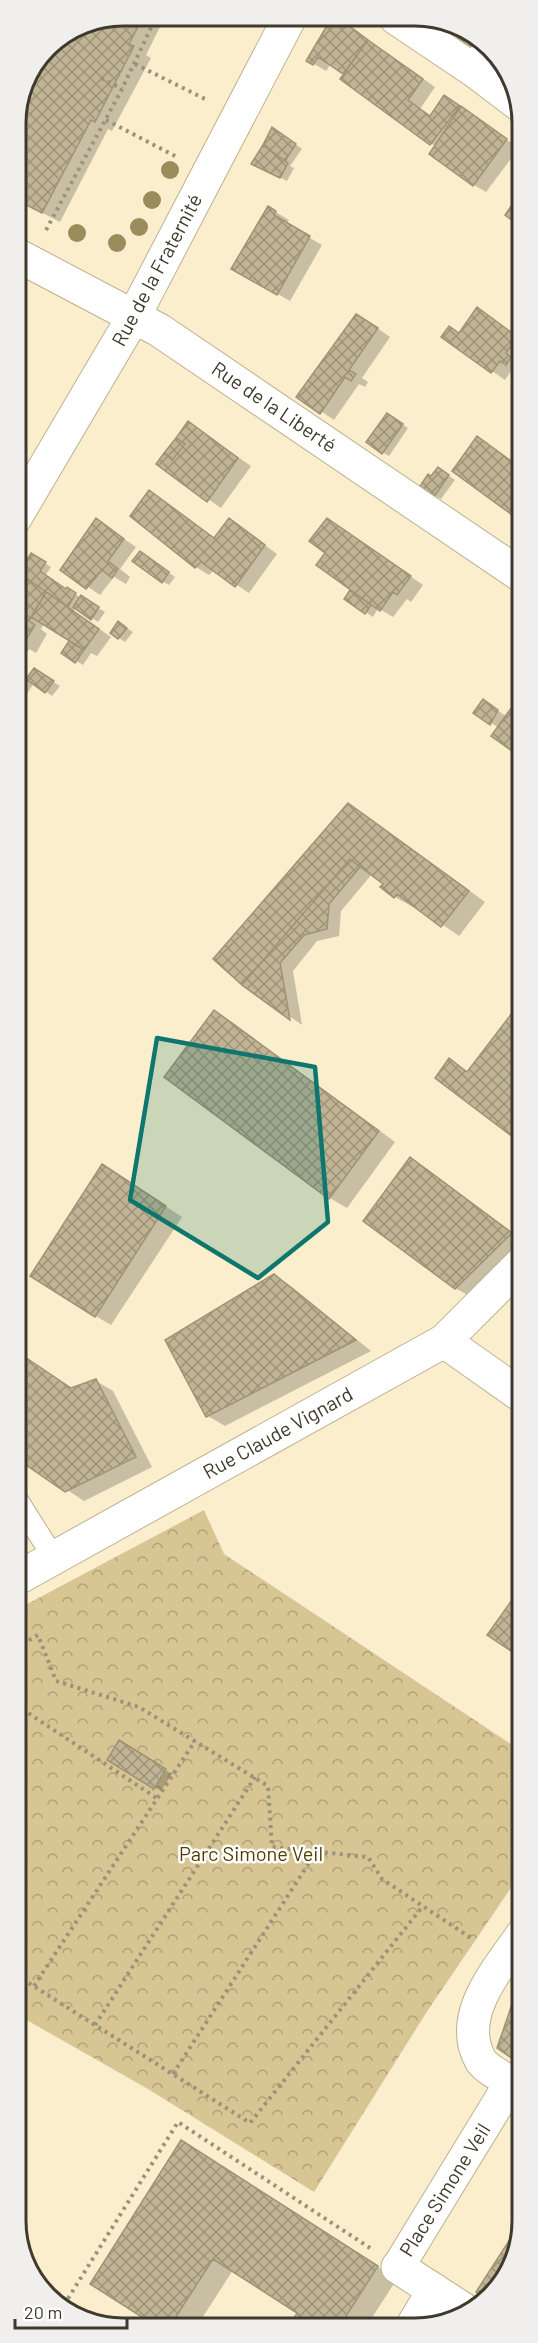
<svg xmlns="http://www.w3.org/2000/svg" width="538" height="2343" viewBox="0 0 538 2343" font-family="Barlow,sans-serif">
<defs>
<pattern id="park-crowns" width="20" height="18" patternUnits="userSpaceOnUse" patternTransform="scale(1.5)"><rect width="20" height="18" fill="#d7c594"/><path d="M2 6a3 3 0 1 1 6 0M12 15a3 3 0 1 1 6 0" fill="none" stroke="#b0a179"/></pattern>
<pattern id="building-cross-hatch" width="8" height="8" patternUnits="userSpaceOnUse" patternTransform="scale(1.5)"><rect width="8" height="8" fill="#c0b494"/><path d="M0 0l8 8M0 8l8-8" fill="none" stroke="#9d9379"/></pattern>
</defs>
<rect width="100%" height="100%" fill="#faeecc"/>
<path fill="url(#park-crowns)" d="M 204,1510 L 224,1554 L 523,1752 L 523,1870 L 426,2013 L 314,2192 L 148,2089 L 16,2014 L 16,1610 Z"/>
<path fill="#0003" d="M 123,15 L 166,15 L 146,55 L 151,58 L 112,131 L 108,129 L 60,222 L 15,199 L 15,120 L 57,40 L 82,23 Z
M 335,17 L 435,87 L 420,109 L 431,117 L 445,97 L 519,148 L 486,192 L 474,185 L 436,147 L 345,74 L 331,64 L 326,71 L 314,64 Z
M 501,62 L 505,72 L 498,66 Z
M 279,132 L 302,149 L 290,166 L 294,168 L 287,181 L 253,163 Z
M 269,208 L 289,220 L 286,224 L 322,245 L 290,301 L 233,269 Z
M 477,309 L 522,339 L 522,355 L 518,361 L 522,365 L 522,367 L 519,371 L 513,368 L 505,380 L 443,337 L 460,335 Z
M 370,323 L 390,337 L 362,378 L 368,382 L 365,387 L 359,384 L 334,420 L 298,396 Z
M 394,419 L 408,428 L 389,456 L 382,452 Z
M 188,423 L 251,466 L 221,508 L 158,464 Z
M 478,438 L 522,468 L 522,520 L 519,519 Z
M 445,473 L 455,480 L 441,499 L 435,496 L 431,478 Z
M 162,500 L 216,539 L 230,520 L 277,554 L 249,593 L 214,570 L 209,575 L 196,567 L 160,540 Z
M 96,520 L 136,547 L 120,569 L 130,577 L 126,584 L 114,577 L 100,595 L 62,569 Z
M 340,527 L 423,585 L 411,602 L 407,599 L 393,617 L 378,608 L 373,617 L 346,599 L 359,594 Z
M 32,555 L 51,567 L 45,576 L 105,612 L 98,622 L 76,607 L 74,611 L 111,637 L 97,656 L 91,653 L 83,665 L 63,653 L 71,641 L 44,623 L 41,629 L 47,634 L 36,653 L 29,649 L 16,670 L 28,679 L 41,674 L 60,686 L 52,696 L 34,683 L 15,712 L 15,583 Z
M 147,557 L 175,577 L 169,585 L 162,581 Z
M 125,627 L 133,632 L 125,642 L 119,638 Z
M 522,696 L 522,756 L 494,735 L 499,728 L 476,713 L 490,705 L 507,717 Z
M 349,805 L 366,815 L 485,902 L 459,936 L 414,905 L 413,907 L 395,897 L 382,887 L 385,883 L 372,874 L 341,911 L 339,936 L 317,941 L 293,971 L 302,1025 L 243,984 Z
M 522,1003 L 522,1142 L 437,1077 L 449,1060 L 469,1072 Z
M 214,1012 L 232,1022 L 395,1142 L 347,1208 L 330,1198 Z
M 410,1159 L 427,1169 L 522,1240 L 522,1250 L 473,1298 L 455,1288 Z
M 120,1176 L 182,1217 L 111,1325 L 94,1315 Z
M 274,1275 L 291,1286 L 371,1351 L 225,1426 L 208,1416 L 167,1340 Z
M 16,1351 L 72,1389 L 96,1381 L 113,1391 L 152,1467 L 84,1501 L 16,1456 Z
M 119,1742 L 172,1774 L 161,1791 L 109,1760 Z
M 201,2154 L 397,2279 L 366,2327 L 291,2327 L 300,2313 L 233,2270 L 197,2326 L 159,2326 L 92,2283 Z"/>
<path fill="url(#building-cross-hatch)" stroke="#9e9374" stroke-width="1.5" d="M 123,15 L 144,15 L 129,44 L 134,46 L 95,122 L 91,120 L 42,213 L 15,199 L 15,117 L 54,42 L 82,23 Z
M 332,17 L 337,17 L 368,40 L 343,74 L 318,57 L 313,65 L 306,61 Z
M 462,31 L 480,41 L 474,50 L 457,38 Z
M 368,40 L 423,79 L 408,100 L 430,116 L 444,95 L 460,106 L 430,145 L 340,79 Z
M 461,106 L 507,139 L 473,186 L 429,154 Z
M 272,127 L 296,144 L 285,161 L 263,145 Z
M 263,145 L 288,163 L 280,178 L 251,164 Z
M 522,190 L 522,220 L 518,225 L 505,215 Z
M 268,206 L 276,211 L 274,215 L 310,236 L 277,295 L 231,269 Z
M 477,307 L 515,335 L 510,342 L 513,343 L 506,353 L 511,357 L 506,365 L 500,361 L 491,373 L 441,337 L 449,326 L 459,333 Z
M 356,314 L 378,328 L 349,370 L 356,374 L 351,381 L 345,377 L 320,414 L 296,397 Z
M 387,413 L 403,424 L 382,454 L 366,442 Z
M 188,421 L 238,458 L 207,502 L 156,464 L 164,453 L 173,459 L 185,444 L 176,438 Z
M 477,436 L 522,469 L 522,515 L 519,520 L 452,471 Z
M 176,438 L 185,444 L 173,459 L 164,453 Z
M 438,467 L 449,475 L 434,497 L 420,486 L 428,474 L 431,476 Z
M 149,490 L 214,538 L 229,518 L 265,545 L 235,587 L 201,562 L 195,568 L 130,516 Z
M 96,518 L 124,539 L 108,561 L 118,569 L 112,578 L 102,570 L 86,589 L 60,570 Z
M 327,518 L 411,576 L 397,595 L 393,592 L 380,611 L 316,565 L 325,553 L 309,541 Z
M 140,551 L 169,572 L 162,583 L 132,561 Z
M 31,553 L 46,562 L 40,571 L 66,589 L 67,587 L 76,593 L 68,607 L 19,573 Z
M 19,573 L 46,592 L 29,621 L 35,625 L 22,646 L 15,643 L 15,580 Z
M 350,590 L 371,605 L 365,614 L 344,599 Z
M 46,592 L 99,629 L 84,650 L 31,617 Z
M 81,595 L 99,607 L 91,620 L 73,607 Z
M 118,621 L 127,628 L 118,639 L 110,633 Z
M 69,641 L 84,650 L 75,663 L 61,653 Z
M 34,668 L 54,681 L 45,693 L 26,679 Z
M 522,693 L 522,758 L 491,736 Z
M 483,699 L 498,710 L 490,725 L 473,713 Z
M 348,803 L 469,891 L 441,927 L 397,894 L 394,898 L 380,887 L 383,884 L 350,859 L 242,985 L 213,959 Z
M 350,859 L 360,867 L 329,904 L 327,929 L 304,935 L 280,963 L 290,1020 L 242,985 Z
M 522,1000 L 522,1144 L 435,1078 L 449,1058 L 467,1072 Z
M 214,1010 L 379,1131 L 329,1199 L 164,1077 Z
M 410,1157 L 512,1233 L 455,1289 L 363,1221 Z
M 102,1164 L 166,1206 L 95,1317 L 30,1276 Z
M 274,1274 L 356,1340 L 206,1417 L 165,1340 Z
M 16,1351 L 71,1388 L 96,1379 L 136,1457 L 65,1492 L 16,1458 Z
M 522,1586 L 523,1587 L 523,1659 L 487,1635 Z
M 119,1740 L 166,1769 L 154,1789 L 107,1760 Z
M 523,1972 L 523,2066 L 497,2048 Z
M 181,2140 L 378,2266 L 339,2327 L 289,2327 L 297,2313 L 213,2259 L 170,2326 L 156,2326 L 90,2284 Z
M 523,2219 L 523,2227 L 496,2291 L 485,2298 L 476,2292 Z"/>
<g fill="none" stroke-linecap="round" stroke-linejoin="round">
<defs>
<path id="service" d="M 16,1498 L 54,1558"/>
<path id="pedestrian" d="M 523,1933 C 498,1969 455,2016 481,2061 C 487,2070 513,2083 523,2090
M 398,2267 L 511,2082"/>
<path id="minor" d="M 396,18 L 475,71 L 521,106
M 475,71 L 491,48
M 15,254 L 159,330 L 522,576
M 15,518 L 134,316 L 290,17
M 444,1341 L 522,1396
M 16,1579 L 444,1341 L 522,1263
M 398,2267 L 463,2309
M 412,2327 L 434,2290"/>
</defs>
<use href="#service" stroke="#bdb191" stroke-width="23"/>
<use href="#pedestrian" stroke="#bdb191" stroke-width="34"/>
<use href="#minor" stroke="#bdb191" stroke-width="35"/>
<path stroke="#9a927a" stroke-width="4" stroke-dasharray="3 4.5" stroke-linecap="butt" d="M 135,64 L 207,100
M 101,78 L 122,89
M 106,120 L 177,157
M 46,230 L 122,89 L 157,15
M 16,1648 L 38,1635 L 56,1681 L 139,1707 L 268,1786 L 272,1847 L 368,1857 L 382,1879 L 474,1940
M 16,1705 L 158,1799
M 16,1975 L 250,2123 L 423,1906
M 34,1986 L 195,1741
M 95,2025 L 255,1777
M 173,2074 L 316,1852
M 64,2305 L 178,2122 L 370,2248"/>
<use href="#service" stroke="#fff" stroke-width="21"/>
<use href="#pedestrian" stroke="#fff" stroke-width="32"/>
<use href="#minor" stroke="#fff" stroke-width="33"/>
</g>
<g fill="#9b8c5c">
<circle cx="170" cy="170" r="9"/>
<circle cx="152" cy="200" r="9"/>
<circle cx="139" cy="227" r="9"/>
<circle cx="77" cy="233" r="9"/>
<circle cx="117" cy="243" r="9"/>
</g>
<path fill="#0f766e" fill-opacity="0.2" stroke="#0f766e" stroke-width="4.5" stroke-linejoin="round" d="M 157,1038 L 315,1067 L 328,1222 L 258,1278 L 130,1200 Z"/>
<g text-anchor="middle" stroke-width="5" stroke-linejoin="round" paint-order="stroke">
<g font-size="20" fill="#3f3a2d" stroke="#fff">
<text transform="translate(157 270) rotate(-62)" y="7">Rue de la Fraternité</text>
<text transform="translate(274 407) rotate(34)" y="7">Rue de la Liberté</text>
<text transform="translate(278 1433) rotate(-29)" y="7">Rue Claude Vignard</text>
<text transform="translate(445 2190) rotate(-58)" y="7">Place Simone Veil</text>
</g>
<g font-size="20" fill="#4e3c01" stroke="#fff">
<text x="251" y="1861">Parc Simone Veil</text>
</g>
</g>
<path d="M0 0H538V2343H0ZM123 26H415A97 97 0 0 1 512 123V2221A97 97 0 0 1 415 2318H123A97 97 0 0 1 26 2221V123A97 97 0 0 1 123 26Z" fill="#f0efee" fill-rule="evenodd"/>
<path fill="none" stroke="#3f3a2d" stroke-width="3" d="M123 26H415A97 97 0 0 1 512 123V2221A97 97 0 0 1 415 2318H123A97 97 0 0 1 26 2221V123A97 97 0 0 1 123 26Z"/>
<path d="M15 2319v9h112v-9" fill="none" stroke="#3f3a2d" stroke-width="3"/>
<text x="24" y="2319" font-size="18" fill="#3f3a2d" stroke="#ffffff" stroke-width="4.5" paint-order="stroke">20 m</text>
</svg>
